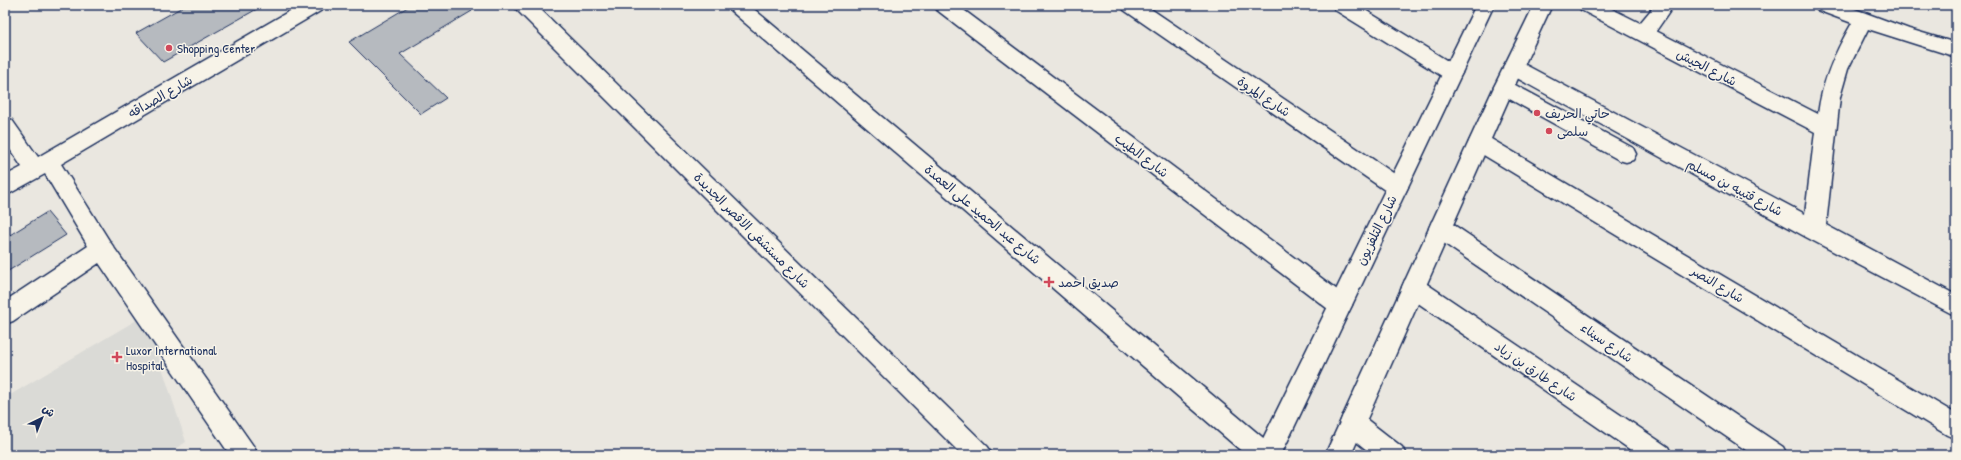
<svg xmlns="http://www.w3.org/2000/svg" width="1961" height="460" viewBox="0 0 1961 460" font-family="'Patrick Hand','Playpen Sans Arabic',sans-serif">
<rect width="100%" height="100%" fill="#eae7e0"/>
<filter id="ink" filterUnits="userSpaceOnUse"><feTurbulence type="fractalNoise" baseFrequency=".025" numOctaves="2"/><feDisplacementMap in="SourceGraphic" scale="8" xChannelSelector="R" yChannelSelector="G"/><feConvolveMatrix kernelMatrix="1 2 1 2 8 2 1 2 1" color-interpolation-filters="sRGB"/></filter>
<g filter="url(#ink)">
<path fill="#dadad6" d="M 145,315 L 186,442 L 165,455 L 5,455 L 5,398 Z"/>
<path fill="#b6babf" stroke="#1b2f5e" d="M 186,5 L 264,5 L 163,62 L 136,33 Z
M 411,5 L 465,5 L 472,11 L 400,54 L 446,98 L 421,114 L 349,42 Z
M 47,212 L 66,235 L 5,273 L 5,238 Z"/>
<g fill="none" stroke-linecap="round" stroke-linejoin="round">
<defs>
<path id="minor" d="M 300,5 L 324,5 L 322,10 L 61,164 L 110,242 L 254,447 L 258,455 L 230,455 L 99,263 L 13,321 L 5,324 L 5,301 L 88,246 L 45,174 L 5,196 L 5,176 L 22,167 L 5,142 L 5,118 L 12,120 L 38,157 Z
M 515,5 L 536,5 L 988,447 L 992,455 L 962,455 L 517,10 Z
M 728,5 L 749,5 L 1274,447 L 1278,455 L 1246,455 L 730,10 Z
M 935,5 L 957,5 L 1348,298 L 1352,305 L 1348,312 L 1340,315 L 1332,312 L 937,10 Z
M 1122,5 L 1145,5 L 1405,181 L 1408,187 L 1405,193 L 1397,196 L 1389,193 L 1124,10 Z
M 1333,5 L 1357,5 L 1459,68 L 1462,73 L 1459,78 L 1452,81 L 1445,78 L 1335,10 Z
M 1579,5 L 1604,5 L 1640,23 L 1655,5 L 1674,5 L 1656,31 L 1818,114 C 1822,81 1835,52 1852,23 L 1817,10 L 1815,5 L 1844,5 L 1909,29 L 1956,43 L 1956,57 L 1868,29 L 1848,69 L 1840,97 L 1826,225 L 1956,295 L 1956,316 L 1806,237 L 1506,72 L 1503,67 L 1506,62 L 1513,60 L 1520,62 L 1805,214 L 1815,132 L 1581,10 Z
M 1504,79 L 1633,148 L 1636,154 L 1633,160 L 1626,162 L 1619,160 L 1497,92 L 1494,87 L 1497,82 Z
M 1479,134 L 1486,136 L 1956,414 L 1956,439 L 1947,435 L 1472,148 L 1469,142 L 1472,136 Z
M 1440,219 L 1448,221 L 1783,447 L 1787,455 L 1753,455 L 1432,235 L 1429,228 L 1432,221 Z
M 1413,277 L 1421,280 L 1668,447 L 1672,455 L 1638,455 L 1405,294 L 1402,287 L 1405,280 Z
M 1352,411 L 1361,415 L 1402,447 L 1406,455 L 1373,455 L 1343,431 L 1340,423 L 1343,415 Z"/>
<path id="major" d="M 1476,5 L 1494,5 L 1281,455 L 1255,455 Z
M 1534,5 L 1552,5 L 1514,87 L 1351,455 L 1325,455 L 1494,87 Z"/>
</defs>
<use href="#minor" stroke="#1b2f5e" stroke-width="3"/>
<use href="#major" stroke="#1b2f5e" stroke-width="3"/>
<use href="#minor" fill="#f7f3e8" fill-rule="evenodd"/>
<use href="#major" fill="#f7f3e8" fill-rule="evenodd"/>
</g>
</g>
<g fill="#d1495b" stroke="#f7f3e8" stroke-width="1.5">
<circle cx="169" cy="48" r="4"/>
<circle cx="1537" cy="113" r="4"/>
<circle cx="1549" cy="131" r="4"/>
<path d="M1047 276h4v4h4v4h-4v4h-4v-4h-4v-4h4z"/>
<path d="M115 351h4v4h4v4h-4v4h-4v-4h-4v-4h4z"/>
</g>
<g text-anchor="middle" stroke-width="3" stroke-linejoin="round" paint-order="stroke">
<g font-size="13" fill="#1b2f5e" stroke="#f7f3e8" text-anchor="start">
<text x="177" y="53">Shopping Center</text>
<text x="1545" y="118">حاتي الحريف</text>
<text x="1557" y="136">سلمى</text>
<text x="1058" y="287">صديق احمد</text>
<text x="126" y="355">Luxor International<tspan x="126" dy="15">Hospital</tspan></text>
</g>
<g font-size="13" fill="#1b2f5e" stroke="#f7f3e8">
<text transform="translate(1707 67) rotate(27)" y="5">شارع الجيش</text>
<text transform="translate(160 96) rotate(-30)" y="5">شارع الصداقه</text>
<text transform="translate(1264 96) rotate(34)" y="5">شارع المروة</text>
<text transform="translate(1142 155) rotate(37)" y="5">شارع الطيب</text>
<text transform="translate(1735 187) rotate(28)" y="5">شارع قتيبه بن مسلم</text>
<text transform="translate(983 214) rotate(40)" y="5">شارع عبد الحميد على العمدة</text>
<text transform="translate(752 230) rotate(45)" y="5">شارع مستشفى الاقصر الجديدة</text>
<text transform="translate(1376 230) rotate(-64)" y="5">شارع التلفزيون</text>
<text transform="translate(1718 284) rotate(31)" y="5">شارع النصر</text>
<text transform="translate(1607 342) rotate(34)" y="5">شارع سيناء</text>
<text transform="translate(1536 371) rotate(34)" y="5">شارع طارق بن زياد</text>
</g>
</g>
<rect width="1961" height="460" fill="none" stroke="#f7f3e8" stroke-width="20"/>
<rect x="10" y="10" width="1941" height="440" fill="none" stroke="#1b2f5e" stroke-width="1.5" filter="url(#ink)"/>
<g transform="translate(42 418) rotate(43)" stroke="#f7f3e8" stroke-width="3" paint-order="stroke">
<path d="M0-3L7 15L0 10L-7 15Z" fill="#1b2f5e"/>
<text y="-6" font-size="11" font-weight="bold" text-anchor="middle" fill="#1b2f5e">ش</text>
</g>
</svg>
